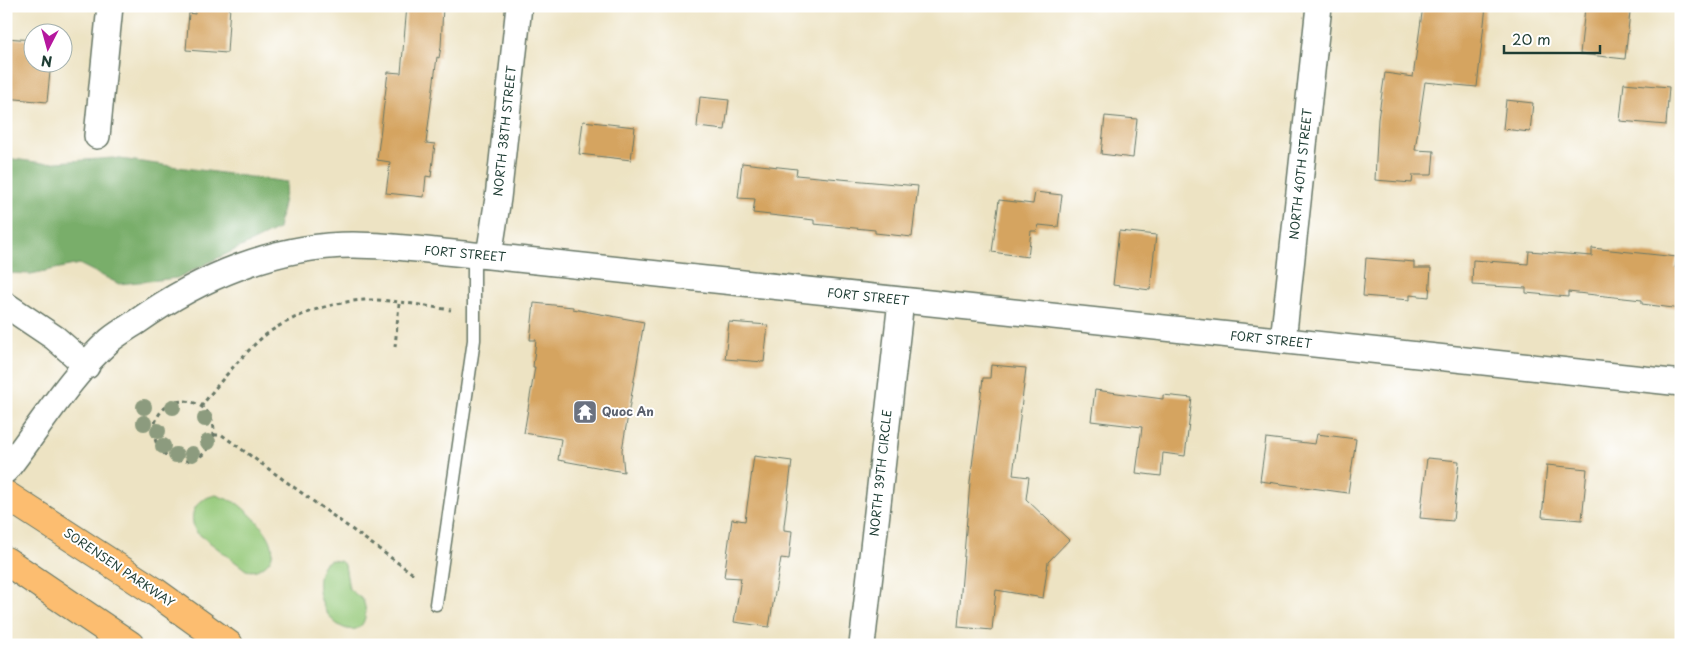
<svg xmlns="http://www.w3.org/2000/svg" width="1687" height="651" viewBox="0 0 1687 651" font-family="'Playpen Sans',sans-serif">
<rect width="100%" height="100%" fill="#fff"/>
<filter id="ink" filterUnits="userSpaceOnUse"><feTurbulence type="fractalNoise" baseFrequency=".02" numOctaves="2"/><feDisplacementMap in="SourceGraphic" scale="10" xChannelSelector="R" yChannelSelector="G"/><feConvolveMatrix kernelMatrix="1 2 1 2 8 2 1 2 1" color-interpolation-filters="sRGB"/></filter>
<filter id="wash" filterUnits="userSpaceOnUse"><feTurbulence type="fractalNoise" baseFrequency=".0096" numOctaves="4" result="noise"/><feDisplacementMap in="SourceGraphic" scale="20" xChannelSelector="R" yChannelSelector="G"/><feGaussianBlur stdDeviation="1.12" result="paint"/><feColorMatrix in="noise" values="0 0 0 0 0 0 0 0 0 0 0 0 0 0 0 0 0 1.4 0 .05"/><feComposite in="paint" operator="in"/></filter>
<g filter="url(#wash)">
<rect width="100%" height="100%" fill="#ede3c3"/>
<path fill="#97ca7b" stroke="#5b8458" d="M 216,495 C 223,498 231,500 238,504 C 253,516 289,548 264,566 C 258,570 253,572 246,570 L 196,532 C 187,513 196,499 216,495 Z
M 331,560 L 340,561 L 345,565 L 349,589 L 363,600 C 370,617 362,638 340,626 C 321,615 312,582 324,564 Z"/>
<path fill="#79ae6b" stroke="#4c7650" d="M 6,158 L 43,163 L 113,158 L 287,182 L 278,229 L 177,278 L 119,284 L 79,264 L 31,274 L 6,273 Z"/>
<g id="blocks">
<path fill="#d5a461" d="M 196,6 L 230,6 L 227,53 L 186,50 L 189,13 L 195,14 Z
M 407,6 L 443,6 L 441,47 L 439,58 L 437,57 L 426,143 L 435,144 L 431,177 L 426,176 L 424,197 L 386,193 L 390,162 L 377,160 L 388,72 L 401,73 Z
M 1423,6 L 1486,6 L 1477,87 L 1425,82 L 1415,150 L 1434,151 L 1432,175 L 1413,175 L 1412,183 L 1375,180 L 1378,119 L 1385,73 L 1413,77 Z
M 1585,8 L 1630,12 L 1625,59 L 1580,54 Z
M 6,38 L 32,40 L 32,62 L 51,62 L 47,102 L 6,98 Z
M 1624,83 L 1669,87 L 1666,125 L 1620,121 Z
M 700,97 L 729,100 L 725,130 L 697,127 Z
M 1506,100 L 1533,103 L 1530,132 L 1503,129 Z
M 1105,116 L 1137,119 L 1133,158 L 1101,154 Z
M 583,121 L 635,127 L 631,160 L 579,154 Z
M 742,163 L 797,169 L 796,175 L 918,186 L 912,237 L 875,233 L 875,230 L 814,224 L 814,220 L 753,213 L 755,199 L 738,198 Z
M 1035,192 L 1062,195 L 1058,227 L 1039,225 L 1037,231 L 1031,231 L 1028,257 L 992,252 L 999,200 L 1033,204 Z
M 1119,231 L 1156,235 L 1150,290 L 1113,285 Z
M 1592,248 L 1677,257 L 1675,268 L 1681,269 L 1681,309 L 1642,304 L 1642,300 L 1568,292 L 1568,297 L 1526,293 L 1526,288 L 1472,285 L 1473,260 L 1528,264 L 1529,251 L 1592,256 Z
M 1366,258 L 1414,262 L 1414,268 L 1431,268 L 1429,297 L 1410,295 L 1410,300 L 1363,296 Z
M 534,303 L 573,307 L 573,309 L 644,322 L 622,450 L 624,472 L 558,460 L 561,439 L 524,433 L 535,367 L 533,367 L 536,340 L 530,340 Z
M 729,322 L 768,325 L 764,362 L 725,359 Z
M 991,365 L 1026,368 L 1013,475 L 1029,477 L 1026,499 L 1069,540 L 1048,562 L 1043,598 L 996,590 L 992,630 L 958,627 L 970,482 L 983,378 L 990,378 Z
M 1095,390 L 1163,399 L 1163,395 L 1192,398 L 1185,456 L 1163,453 L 1161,476 L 1136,473 L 1142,427 L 1091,421 Z
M 1317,434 L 1356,439 L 1348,493 L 1260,481 L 1266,438 L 1315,444 Z
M 754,456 L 792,461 L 784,526 L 784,530 L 792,531 L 789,559 L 781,558 L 769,627 L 734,622 L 741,578 L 724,577 L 732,519 L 745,521 Z
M 1427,458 L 1459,461 L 1453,521 L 1420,518 Z
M 1547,465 L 1587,469 L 1582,520 L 1542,517 Z"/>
</g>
</g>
<g filter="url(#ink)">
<use href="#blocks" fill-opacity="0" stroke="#677766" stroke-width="1"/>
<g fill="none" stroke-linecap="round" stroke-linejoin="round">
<defs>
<path id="service" d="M 436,604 L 474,340 L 474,255"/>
<path id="minor" d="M 97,136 L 110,6
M 489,256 L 498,198 L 519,6
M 6,305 L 55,338 L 87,366
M 1283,341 L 1319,6
M 6,470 C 40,427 69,377 110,340 C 119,333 129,327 138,321 C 200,277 276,245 353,245 C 398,245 444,253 489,256 L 1681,383
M 862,645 L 901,301"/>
<path id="primary" d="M 6,495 L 154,591 L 229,645
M 6,561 L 130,645"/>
</defs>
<use href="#service" stroke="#677766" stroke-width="15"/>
<use href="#minor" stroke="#677766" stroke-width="28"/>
<use href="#primary" stroke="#677766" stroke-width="30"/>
<path stroke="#677766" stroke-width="3" stroke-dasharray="4 4" stroke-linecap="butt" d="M 395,347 L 399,304
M154 431a30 30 0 1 1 60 0a30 30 0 1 1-60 0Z
M 201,407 C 214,388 247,350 264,336 C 290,316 331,302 364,300 C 390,299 424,306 451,310
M 214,435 L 222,435 L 416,576"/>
<use href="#service" stroke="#fff" stroke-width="12"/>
<use href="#minor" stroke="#fff" stroke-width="25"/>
<use href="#primary" stroke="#fcbd6f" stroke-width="28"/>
</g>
<g fill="#8c9b7e">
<circle cx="144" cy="407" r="8"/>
<circle cx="173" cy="407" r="8"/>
<circle cx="205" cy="419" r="8"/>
<circle cx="144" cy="423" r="8"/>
<circle cx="158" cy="431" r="8"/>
<circle cx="208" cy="442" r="8"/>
<circle cx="163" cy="446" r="8"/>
<circle cx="192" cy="454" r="8"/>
<circle cx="176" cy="455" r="8"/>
</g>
</g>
<defs>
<symbol id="temple-square" viewBox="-11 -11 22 22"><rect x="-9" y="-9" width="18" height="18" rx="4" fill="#6b7280" stroke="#fff"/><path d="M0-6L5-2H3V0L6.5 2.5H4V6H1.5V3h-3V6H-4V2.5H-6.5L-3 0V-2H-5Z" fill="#fff"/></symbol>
</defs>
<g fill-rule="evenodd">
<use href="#temple-square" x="571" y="398" width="28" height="28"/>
</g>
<g text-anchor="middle" stroke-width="4" stroke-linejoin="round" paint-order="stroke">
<g font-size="12" fill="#1f3d34" stroke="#fff">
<text transform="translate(505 131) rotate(-84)" y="4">NORTH 38TH STREET</text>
<text transform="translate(1301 174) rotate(-84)" y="4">NORTH 40TH STREET</text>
<text transform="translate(465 254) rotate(5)" y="4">FORT STREET</text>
<text transform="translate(868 297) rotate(6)" y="4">FORT STREET</text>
<text transform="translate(1271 340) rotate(6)" y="4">FORT STREET</text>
<text transform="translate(881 473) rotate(-84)" y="4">NORTH 39TH CIRCLE</text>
<text transform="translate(119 568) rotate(34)" y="4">SORENSEN PARKWAY</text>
</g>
<g font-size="12" font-weight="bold" fill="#5b616d" stroke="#fff" text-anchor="start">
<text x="602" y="416">Quoc An</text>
</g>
</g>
<rect width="1687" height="651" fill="none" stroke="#fff" stroke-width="25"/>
<g transform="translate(48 48) rotate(186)"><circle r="24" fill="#ffffff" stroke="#a5b1ae"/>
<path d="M0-4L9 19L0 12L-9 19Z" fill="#b5179e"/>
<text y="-8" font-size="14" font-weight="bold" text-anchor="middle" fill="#1f3d34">N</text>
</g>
<path d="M1504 45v8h96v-8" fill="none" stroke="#1f3d34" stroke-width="2.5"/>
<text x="1512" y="45" font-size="15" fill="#1f3d34" stroke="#ffffff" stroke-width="4" paint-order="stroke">20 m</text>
</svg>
